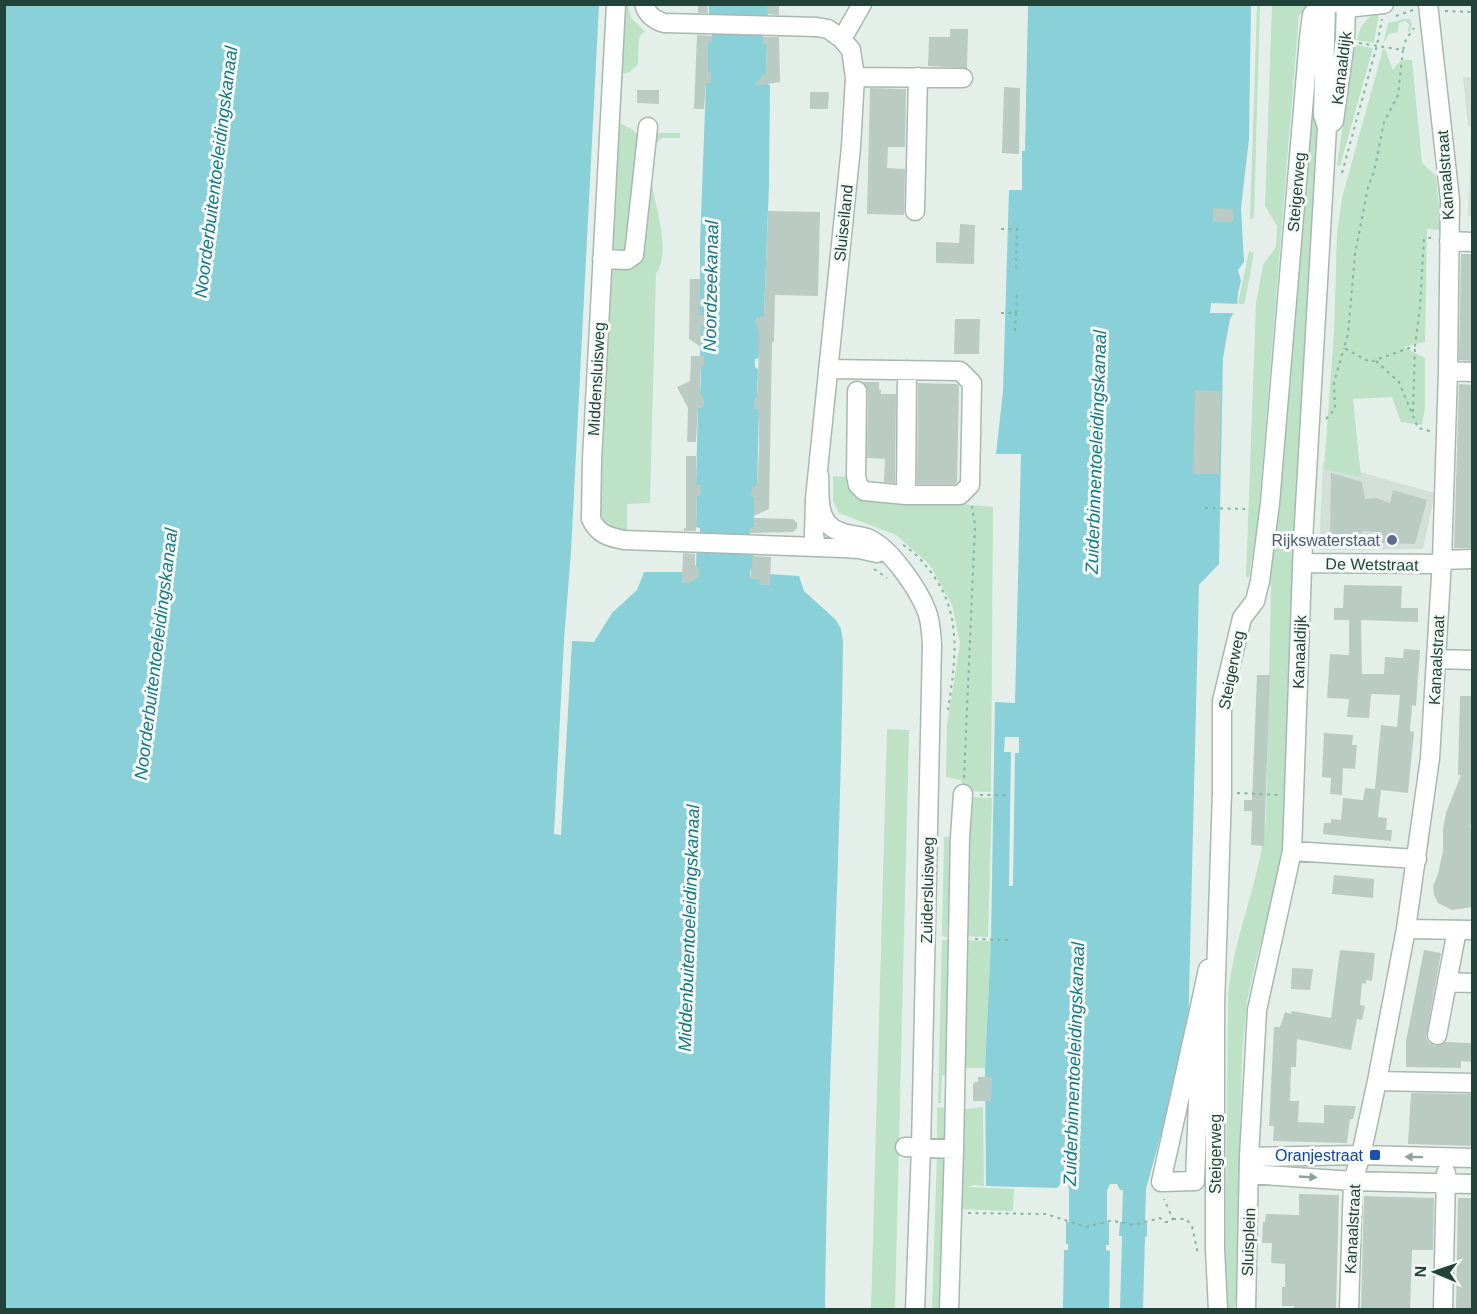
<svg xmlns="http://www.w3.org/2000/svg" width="1477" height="1314" viewBox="0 0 1477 1314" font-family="Arial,sans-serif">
<rect width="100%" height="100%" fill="#e5efea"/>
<path fill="#d3dfd9" d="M 1463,77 L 1472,77 L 1472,216 L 1468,216 L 1471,127 L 1468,126 Z
M 1323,462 L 1435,493 L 1423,549 L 1319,550 Z"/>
<path fill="#bde2c5" d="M 1260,4 L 1254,218 L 1250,219 L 1257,5 Z
M 1272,4 L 1308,5 L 1302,14 L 1299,14 L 1258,520 L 1249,577 L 1246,577 L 1256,303 L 1263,265 L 1276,247 L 1277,226 L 1265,206 Z
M 623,5 L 628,5 L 631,18 L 645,31 L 639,37 L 638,64 L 630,72 L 623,74 L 620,123 L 633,130 L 638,136 L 628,251 L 614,252 L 612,250 Z
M 1379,12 L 1374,43 L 1357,40 C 1360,26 1366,17 1379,12 Z
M 1404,19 L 1410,19 L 1412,24 L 1410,32 L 1408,31 L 1409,24 L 1405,21 L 1399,23 L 1398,32 L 1389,34 L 1383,44 L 1388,23 Z
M 1314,41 L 1321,42 L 1294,571 L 1283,865 L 1258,952 L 1247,1001 L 1242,1054 L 1236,1297 L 1234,1309 L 1226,1309 L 1225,1307 L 1228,995 C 1234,935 1261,878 1266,818 L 1271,586 L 1267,580 Z
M 1355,45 L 1373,48 L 1340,166 L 1337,165 Z
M 1383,49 L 1385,49 L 1393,70 C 1398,62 1402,59 1412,60 L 1422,163 L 1436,176 L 1441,230 L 1427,229 L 1425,342 L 1404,347 L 1425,358 L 1425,408 L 1422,425 L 1401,422 L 1392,397 L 1353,399 L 1361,477 L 1324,469 L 1334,332 L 1337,234 L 1342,198 Z
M 659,133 L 680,133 L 680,138 L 662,138 L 654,145 C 652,157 651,170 652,182 C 655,210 672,250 656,274 L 650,503 L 627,504 L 627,532 L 618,532 L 608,528 L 599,517 L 597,478 L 608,277 L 613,269 L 633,267 L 640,259 L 651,140 Z
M 1249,251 L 1254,253 L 1245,301 L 1244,304 L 1238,304 Z
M 833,476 L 850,477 L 870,496 L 993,507 L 991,792 L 964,791 L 961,780 L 946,777 L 947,725 L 960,643 L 952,605 L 930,565 L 896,535 L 839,513 L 833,501 Z
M 887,729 L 909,730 L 895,1309 L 871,1310 Z
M 965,797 L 992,798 L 988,937 L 961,936 Z
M 944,837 L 955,837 L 953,925 L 947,925 L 947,937 L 942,936 Z
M 942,940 L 954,940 L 951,1075 L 942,1075 L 941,1103 L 938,1103 Z
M 961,940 L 991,941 L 985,1068 L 958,1068 Z
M 937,1107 L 950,1108 L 949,1142 L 937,1142 Z
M 983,1107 L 984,1186 L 974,1185 L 968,1187 L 1014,1189 L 1013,1211 L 956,1209 L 957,1110 Z
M 937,1152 L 949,1156 L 945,1309 L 932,1310 Z"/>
<path fill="#89d0d8" d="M 5,5 L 599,5 L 571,552 L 564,640 L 554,834 L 561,835 L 572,641 L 594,642 L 612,613 L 637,590 L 644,572 L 684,572 L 696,567 L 697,533 L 700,533 L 700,528 L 696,527 L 697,496 L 701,494 L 701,487 L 696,485 L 698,408 L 704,406 L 700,397 L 701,366 L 704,364 L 704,358 L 700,356 L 700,245 L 706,83 L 711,81 L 711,75 L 708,72 L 708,42 L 712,40 C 712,28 708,17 709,5 L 768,5 L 767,34 L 763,36 L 763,42 L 767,44 L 766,75 L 762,77 L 762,82 L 770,85 L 769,185 L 764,317 L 756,319 L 756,326 L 759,327 L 759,358 L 755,359 L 755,367 L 758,369 L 757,399 L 754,401 L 754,407 L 759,409 L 757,487 L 752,489 L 752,496 L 754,497 L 754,527 L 750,529 L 750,537 L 754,538 L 753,569 L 750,570 L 750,578 L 766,580 L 767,574 L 799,576 L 804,591 L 836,620 L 841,629 L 843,641 C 841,864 827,1086 825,1309 L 5,1310 Z
M 1028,5 L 1251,5 L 1249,139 L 1241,208 L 1244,262 L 1238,270 L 1241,281 L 1238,293 L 1237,307 L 1230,319 L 1223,358 L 1219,564 L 1199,585 L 1188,1036 L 1146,1189 L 1145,1222 L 1147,1223 L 1147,1236 L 1145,1237 L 1143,1309 L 1120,1309 L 1122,1236 L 1119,1236 L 1120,1222 L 1122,1222 L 1123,1190 L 1120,1190 L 1117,1184 L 1110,1184 L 1107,1190 L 1107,1222 L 1109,1223 L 1109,1245 L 1106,1245 L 1106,1250 L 1110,1251 L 1109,1310 L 1063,1309 L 1064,1250 L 1068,1250 L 1068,1244 L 1066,1244 L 1066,1222 L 1069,1222 L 1069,1188 L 1067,1183 L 1062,1182 L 1057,1188 L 986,1186 L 985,1068 L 991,941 L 995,702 L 1015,703 L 1021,454 L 996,454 L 1003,391 L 1009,190 L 1022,190 L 1022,151 L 1025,151 Z"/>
<path fill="#e5efea" d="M 1211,303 L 1240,304 L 1241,304 L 1237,313 L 1210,313 Z
M 1005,737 L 1019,737 L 1019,753 L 1015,753 L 1013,886 L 1009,886 L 1011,752 L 1004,752 Z"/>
<path fill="#bacbc3" d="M 698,4 L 707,4 L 708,13 L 698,13 Z
M 768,4 L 779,4 L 779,15 L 767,14 Z
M 950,29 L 968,29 L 967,68 L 928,66 L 929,37 L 950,37 Z
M 697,35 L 712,36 L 712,43 L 708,42 L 708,72 L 711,72 L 711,83 L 706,83 L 704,109 L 694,109 Z
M 763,37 L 779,37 L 780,82 L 754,86 L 766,73 L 767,44 L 763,44 Z
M 1004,87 L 1020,88 L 1019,154 L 1002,153 Z
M 870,88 L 906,89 L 905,147 L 888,147 L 887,168 L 905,169 L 904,215 L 867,214 Z
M 637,90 L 659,90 L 659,104 L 637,103 Z
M 810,92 L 829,92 L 828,109 L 810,109 Z
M 1213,208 L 1233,209 L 1233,222 L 1213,222 Z
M 768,211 L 820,212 L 818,296 L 775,295 L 774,341 L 772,343 L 769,509 L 754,516 L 754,498 L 751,496 L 752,488 L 757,485 L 759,449 L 759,410 L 754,408 L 754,401 L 757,396 L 758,385 L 759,330 L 756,326 L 756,318 L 764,316 Z
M 960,224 L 975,225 L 974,264 L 936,263 L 936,242 L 959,243 Z
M 1461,254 L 1473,254 L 1473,361 L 1459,360 Z
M 690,279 L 700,279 L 700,315 L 705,315 L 705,326 L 701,326 L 701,347 L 689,339 Z
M 955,319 L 980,319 L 979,354 L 954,354 Z
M 691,356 L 704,356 L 704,366 L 701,366 L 700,380 L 700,393 L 704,399 L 704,406 L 698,408 L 696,442 L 687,442 L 688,408 L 677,387 L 690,381 Z
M 863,382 L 879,382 L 879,390 L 881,390 L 881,394 L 896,394 L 895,483 L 884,482 L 885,459 L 867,458 L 868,391 Z
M 918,383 L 957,384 L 959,386 L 957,482 L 955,484 L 917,484 Z
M 1459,384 L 1473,385 L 1473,548 L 1454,548 Z
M 1195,390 L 1221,391 L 1219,474 L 1193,474 Z
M 686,456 L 696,456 L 696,485 L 701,485 L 701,495 L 697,496 L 696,531 L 684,531 L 684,528 L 686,528 Z
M 1331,473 L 1362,482 L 1365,499 L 1376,498 L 1390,503 L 1393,490 L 1427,500 L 1415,544 L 1379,543 L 1382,533 L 1363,531 L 1355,542 L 1330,542 Z
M 754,518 L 793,519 L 797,523 L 797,528 L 793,532 L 750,533 L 750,529 L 754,527 Z
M 683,553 L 695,554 L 695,565 L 699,568 L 699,577 L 689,583 L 682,583 Z
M 753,556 L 771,557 L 770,585 L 759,585 L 760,579 L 750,579 Z
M 1344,585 L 1402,586 L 1401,608 L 1418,608 L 1418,622 L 1361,620 L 1362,674 L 1384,674 L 1385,657 L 1403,658 L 1404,649 L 1420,650 L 1416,706 L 1412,705 L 1410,731 L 1414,732 L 1408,793 L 1381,790 L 1378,817 L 1387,818 L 1386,830 L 1392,830 L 1391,841 L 1323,834 L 1324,823 L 1331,823 L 1331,819 L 1341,820 L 1343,798 L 1363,800 L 1365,788 L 1375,789 L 1381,725 L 1397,727 L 1400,695 L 1371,694 L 1369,718 L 1347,717 L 1349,699 L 1327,698 L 1330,654 L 1349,655 L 1349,620 L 1334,620 L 1334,608 L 1343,608 Z
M 1257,675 L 1270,675 L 1264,846 L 1251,845 L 1252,811 L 1244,811 L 1244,800 L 1252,800 Z
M 1460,696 L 1473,696 L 1473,814 L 1470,828 L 1473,829 L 1473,907 L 1452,910 L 1438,903 L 1434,895 L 1433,886 L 1438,874 L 1443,851 L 1443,829 L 1446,813 L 1461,775 L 1458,775 Z
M 1324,733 L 1353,735 L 1352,745 L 1357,745 L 1355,769 L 1343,768 L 1342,795 L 1330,794 L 1331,778 L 1322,777 Z
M 1334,875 L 1374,879 L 1373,898 L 1332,894 Z
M 1340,950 L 1375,953 L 1372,981 L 1366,980 L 1366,984 L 1362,983 L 1360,1005 L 1365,1006 L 1362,1020 L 1357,1019 L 1351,1050 L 1297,1039 L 1296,1067 L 1291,1067 L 1290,1101 L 1299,1101 L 1298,1122 L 1324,1123 L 1324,1105 L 1356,1106 L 1353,1119 L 1350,1119 L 1347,1143 L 1273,1141 L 1274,1126 L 1269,1126 L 1274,1027 L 1280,1027 L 1285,1012 L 1291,1014 L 1292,1011 L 1331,1018 Z
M 1424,950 L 1441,953 L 1426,1038 L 1429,1043 L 1435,1046 L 1445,1042 L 1472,1043 L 1472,1062 L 1461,1061 L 1461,1068 L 1406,1067 L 1406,1041 Z
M 1292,968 L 1313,969 L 1310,990 L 1291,989 Z
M 978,1077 L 992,1077 L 991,1101 L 973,1101 L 973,1085 L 974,1082 L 978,1082 Z
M 1411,1093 L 1473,1094 L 1473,1146 L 1408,1144 Z
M 1299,1194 L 1339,1195 L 1336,1310 L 1294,1310 L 1294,1306 L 1282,1306 L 1282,1287 L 1285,1287 L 1285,1264 L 1271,1263 L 1272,1243 L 1262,1243 L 1263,1222 L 1265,1222 L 1266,1214 L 1299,1215 Z
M 1364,1196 L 1434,1198 L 1433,1250 L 1412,1250 L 1410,1310 L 1361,1310 Z
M 1458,1198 L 1473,1198 L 1473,1310 L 1456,1310 Z"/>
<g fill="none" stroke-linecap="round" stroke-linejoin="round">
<defs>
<path id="minor" d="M 616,4 L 592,460 L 591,519 C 598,534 608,537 624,540 L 843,548 L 859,549 L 877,553
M 644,4 C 647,15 654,20 664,23 L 817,27 L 828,29 L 842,39 L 851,50 L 855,77 L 851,147 L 815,499 L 814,535 L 816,547
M 1340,4 L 1346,8 L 1384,4
M 842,39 L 862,4
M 855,77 L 963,78
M 1327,127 L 1334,121 L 1345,41 L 1346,4
M 915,211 L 918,77
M 1449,241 L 1472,242
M 602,259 L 627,260 L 634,255 L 648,127
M 828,369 L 960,371 L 972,383 L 970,485 L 960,495 L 906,495 L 864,491 L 858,485 L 856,476 L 857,391
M 1448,371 L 1472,372
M 819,475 C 820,490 817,512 828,524 C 838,535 854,534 867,538 C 890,547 919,590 927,612 C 931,622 931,634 932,644 L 921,1148 L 915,1310
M 906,495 L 907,370
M 1442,560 L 1472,559
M 1303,563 L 1441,564
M 1436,659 L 1472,660
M 1292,851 L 1417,859
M 1406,929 L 1472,930
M 1447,982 L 1472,983
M 1202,997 L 1195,1181 L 1161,1182 L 1202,997 L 1208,969
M 1437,1035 L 1457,930
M 1377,1081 L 1472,1083
M 905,1147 L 954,1149 L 960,837 L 963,794
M 1249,1157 L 1361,1155 L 1472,1158
M 1250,1174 L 1353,1181 L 1472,1184
M 949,1310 L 954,1149
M 1218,1310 L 1215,1249 L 1215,1006 L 1222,792 L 1222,701 L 1242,618 L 1255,601 L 1260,581 L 1270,503 L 1309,38 L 1312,15 L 1321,4
M 1246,1310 L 1249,1157 L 1257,1010 L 1292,851 L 1303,541 L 1327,127 L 1323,115 L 1326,4
M 1349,1310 L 1353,1181 L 1361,1155 L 1377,1081 L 1406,929 L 1430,758 L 1442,560 L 1448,371 L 1450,200 L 1428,4
M 1443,1310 L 1446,1173"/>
</defs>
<use href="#minor" stroke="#a7b8b1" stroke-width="21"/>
<path stroke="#83b5a3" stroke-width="2" stroke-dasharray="3 4.5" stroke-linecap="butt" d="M 1445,11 L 1472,12
M 1396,16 L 1413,10
M 1359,43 L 1403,50 L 1406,39 L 1414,28
M 1403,50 L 1398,95 L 1384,122 L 1374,172 L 1368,187 L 1355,254 L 1348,334 L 1344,348 L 1370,362 L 1415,346 L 1420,306 L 1424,239 L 1434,237
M 1342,173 L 1377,45 L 1382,19
M 1001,229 L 1017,229 L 1016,269
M 1001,313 L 1016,313 L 1017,290
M 1015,331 L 1016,313
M 1376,361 L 1399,382 L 1418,428 L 1430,431
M 1413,412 L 1415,346
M 1326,419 L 1335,409 L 1334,382 L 1344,348
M 1205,508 L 1245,509
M 903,545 C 916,553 924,563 933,575 C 963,617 955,662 948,710
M 874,569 L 887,578
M 964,778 L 975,525 L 972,506
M 1237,793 L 1279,795
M 980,795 L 1010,795
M 975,939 L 1011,940
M 968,1213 L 1046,1214 L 1086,1227 L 1110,1221 L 1121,1222 L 1133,1225 L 1160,1218 L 1165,1222 L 1169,1222 L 1173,1219 L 1164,1199
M 1173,1219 L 1186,1219 L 1192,1226 L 1198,1254"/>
<use href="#minor" stroke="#fff" stroke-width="18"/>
</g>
<defs><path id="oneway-solid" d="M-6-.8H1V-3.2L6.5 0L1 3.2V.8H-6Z" transform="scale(1.5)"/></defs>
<g fill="#90a19c">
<use href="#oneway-solid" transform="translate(1414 1157) rotate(-179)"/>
<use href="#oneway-solid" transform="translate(1308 1177) rotate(3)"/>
</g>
<circle fill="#5c6f8a" stroke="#f6fbf8" stroke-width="2" cx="1392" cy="540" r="6"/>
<rect fill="#1a4fb4" stroke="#f6fbf8" stroke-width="2" x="1369" y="1149" width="12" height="12" rx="3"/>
<g text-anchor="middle" stroke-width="6" stroke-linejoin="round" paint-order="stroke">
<g font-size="16" fill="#224339" stroke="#f6fbf8">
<text transform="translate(1341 68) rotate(-83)" y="6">Kanaaldijk</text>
<text transform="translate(1445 175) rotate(-94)" y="6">Kanaalstraat</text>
<text transform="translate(1296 192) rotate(-85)" y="6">Steigerweg</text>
<text transform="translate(843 223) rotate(-84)" y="6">Sluiseiland</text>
<text transform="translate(596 379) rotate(-87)" y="6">Middensluisweg</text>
<text transform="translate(1372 564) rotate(1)" y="6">De Wetstraat</text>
<text transform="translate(1299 652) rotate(-88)" y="6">Kanaaldijk</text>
<text transform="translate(1436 660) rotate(-87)" y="6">Kanaalstraat</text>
<text transform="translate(1231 670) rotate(-79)" y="6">Steigerweg</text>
<text transform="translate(927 890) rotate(-89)" y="6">Zuidersluisweg</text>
<text transform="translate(1215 1154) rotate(-90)" y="6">Steigerweg</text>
<text transform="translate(1352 1229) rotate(-87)" y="6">Kanaalstraat</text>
<text transform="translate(1248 1242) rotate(-88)" y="6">Sluisplein</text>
</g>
<g font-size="16" fill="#4e5e75" stroke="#f6fbf8" text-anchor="end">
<text x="1380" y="546">Rijkswaterstaat</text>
</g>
<g font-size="16" fill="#164399" stroke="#f6fbf8" text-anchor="end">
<text x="1363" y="1161">Oranjestraat</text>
</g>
<g font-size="18" font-style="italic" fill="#167985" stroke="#f6fbf8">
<text transform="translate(216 172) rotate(-83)" y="6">Noorderbuitentoeleidingskanaal</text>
<text transform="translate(711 286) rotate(-89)" y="6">Noordzeekanaal</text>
<text transform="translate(1096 452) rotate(-88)" y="6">Zuiderbinnentoeleidingskanaal</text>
<text transform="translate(156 654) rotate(-83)" y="6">Noorderbuitentoeleidingskanaal</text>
<text transform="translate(689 928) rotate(-88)" y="6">Middenbuitentoeleidingskanaal</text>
<text transform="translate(1074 1064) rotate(-88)" y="6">Zuiderbinnentoeleidingskanaal</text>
</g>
</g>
<rect width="1477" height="1314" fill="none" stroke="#224339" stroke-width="12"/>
<g transform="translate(1435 1272) rotate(272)" stroke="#f6fbf8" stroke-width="4.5" paint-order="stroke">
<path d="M0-4.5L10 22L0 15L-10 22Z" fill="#224339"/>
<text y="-9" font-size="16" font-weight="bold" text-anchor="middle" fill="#224339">N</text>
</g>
</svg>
